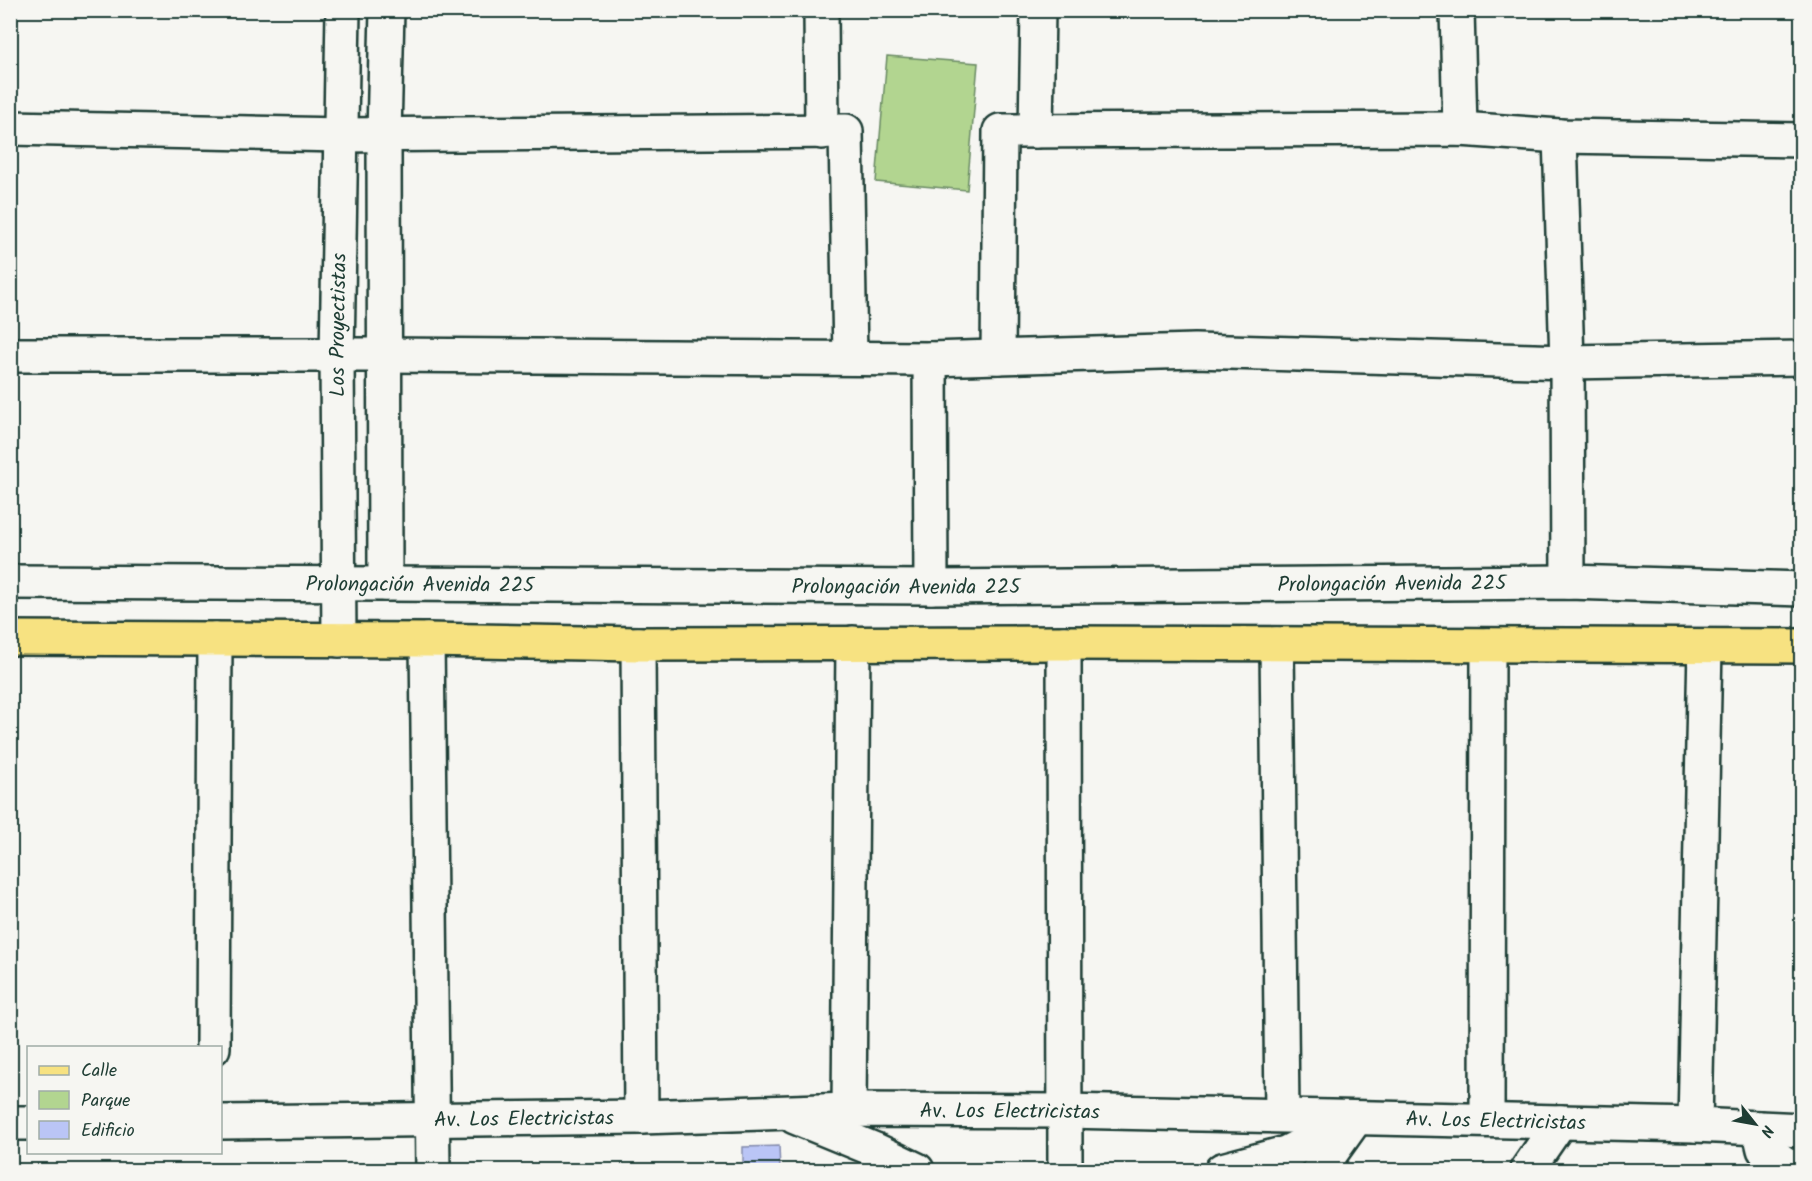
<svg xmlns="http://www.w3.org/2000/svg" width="1812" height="1181" viewBox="0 0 1812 1181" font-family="Kalam,sans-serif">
<rect width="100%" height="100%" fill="#f6f6f2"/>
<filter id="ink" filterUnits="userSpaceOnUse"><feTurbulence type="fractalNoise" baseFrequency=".0167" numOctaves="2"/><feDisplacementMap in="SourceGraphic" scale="12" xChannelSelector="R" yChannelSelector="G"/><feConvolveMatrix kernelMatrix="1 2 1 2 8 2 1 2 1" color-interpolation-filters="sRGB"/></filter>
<g filter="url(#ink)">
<path fill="#b2d590" stroke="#688962" stroke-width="1.5" d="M 887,56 L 978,63 L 967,190 L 876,182 Z"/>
<path fill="#bac5f6" stroke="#828aac" stroke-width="1.5" d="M 779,1146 L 780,1170 L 743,1170 L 743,1147 Z"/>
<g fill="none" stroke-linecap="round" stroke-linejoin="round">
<defs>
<g id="minor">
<path d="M 821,10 L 822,132"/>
<path d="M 1457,10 L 1460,129"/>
<path d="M 10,128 L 341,135 L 846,131 L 850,358"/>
<path d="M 1036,131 L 1038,10"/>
<path d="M 1560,136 L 1567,362 L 1568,582"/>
<path d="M 10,355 L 384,355 L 930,359 L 1195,351 L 1567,362 L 1802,358"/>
<path d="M 998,357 L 1000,131 L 1460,129 L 1560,136 L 1802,140"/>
<path d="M 930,359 L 931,587"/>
<path id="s1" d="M 10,582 L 931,587 L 1568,582 L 1802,589"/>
<path d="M 385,584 L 384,134 L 387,10"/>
<path id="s2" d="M 339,640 L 337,356 L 343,10"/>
<path d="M 427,640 L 433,1170"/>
<path d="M 1064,643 L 1065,1170"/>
<path d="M 638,644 L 641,1117"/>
<path d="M 1277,644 L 1282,1115"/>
<path d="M 213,1048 L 215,639"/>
<path d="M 849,1110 L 853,643"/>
<path d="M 795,1117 L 873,1149 L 917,1170"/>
<path d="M 1487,1120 L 1488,645"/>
<path id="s3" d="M 220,1122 L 641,1117 L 849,1110 L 1065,1111 L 1695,1125 L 1802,1130"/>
<path d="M 10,1123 L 28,1123"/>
<path d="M 1695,1125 L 1705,646"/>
<path d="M 1759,1128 L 1764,1149 L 1794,1170"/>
<path d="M 1222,1170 L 1286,1153 L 1353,1119"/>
<path d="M 1319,1170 L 1354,1121"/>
<path d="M 1527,1170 L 1560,1122"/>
</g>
<path id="major" d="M 10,638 L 427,640 L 638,644 L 1064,643 L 1802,646"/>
</defs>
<use href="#minor" stroke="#1f3d34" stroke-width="38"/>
<use href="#major" stroke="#1f3d34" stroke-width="38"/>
<use href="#minor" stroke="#f6f6f2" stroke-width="33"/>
<use href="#major" stroke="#f7e281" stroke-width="33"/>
</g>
</g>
<g text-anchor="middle" stroke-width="6" stroke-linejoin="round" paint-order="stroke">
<g font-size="21" fill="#1f3d34" stroke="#f6f6f2">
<text dy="7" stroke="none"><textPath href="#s2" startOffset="315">Los Proyectistas</textPath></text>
<text dy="7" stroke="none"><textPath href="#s1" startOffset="1382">Prolongación Avenida 225</textPath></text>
<text dy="7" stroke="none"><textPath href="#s1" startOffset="410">Prolongación Avenida 225</textPath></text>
<text dy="7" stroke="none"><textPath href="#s1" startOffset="896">Prolongación Avenida 225</textPath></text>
<text dy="7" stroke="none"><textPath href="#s3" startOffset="790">Av. Los Electricistas</textPath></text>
<text dy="7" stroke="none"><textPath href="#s3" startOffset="304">Av. Los Electricistas</textPath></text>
<text dy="7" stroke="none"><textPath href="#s3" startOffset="1276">Av. Los Electricistas</textPath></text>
</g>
</g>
<rect width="1812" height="1181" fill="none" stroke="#f6f6f2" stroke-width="36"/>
<rect x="18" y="18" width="1776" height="1145" fill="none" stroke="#1f3d34" stroke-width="2" filter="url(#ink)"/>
<rect x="27" y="1046" width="195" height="108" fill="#f6f6f2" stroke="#a0aca6" stroke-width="1.5"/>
<rect x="39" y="1066" width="30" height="9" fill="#f7e281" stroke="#a0aca6" stroke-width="1.5"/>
<text x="81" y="1076" font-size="18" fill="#1f3d34">Calle</text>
<rect x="39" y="1091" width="30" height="18" fill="#b2d590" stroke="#a0aca6" stroke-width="1.5"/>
<text x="81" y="1106" font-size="18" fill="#1f3d34">Parque</text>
<rect x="39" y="1121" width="30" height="18" fill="#bac5f6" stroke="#a0aca6" stroke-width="1.5"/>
<text x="81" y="1136" font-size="18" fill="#1f3d34">Edificio</text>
<g transform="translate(1755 1124) rotate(121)" stroke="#f6f6f2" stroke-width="4.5" paint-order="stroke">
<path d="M0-4.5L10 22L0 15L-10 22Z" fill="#1f3d34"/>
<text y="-9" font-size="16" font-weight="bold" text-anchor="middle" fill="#1f3d34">N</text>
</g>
</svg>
